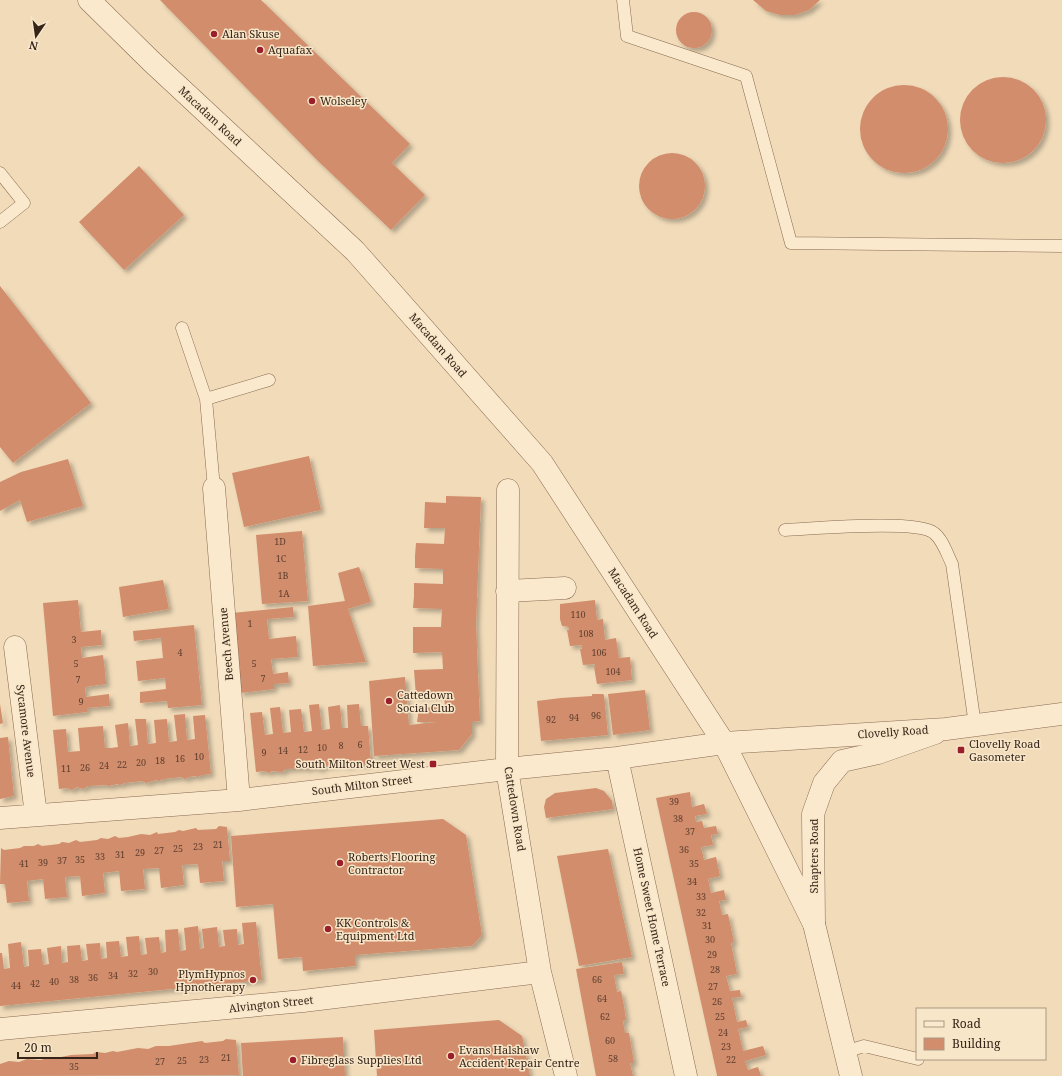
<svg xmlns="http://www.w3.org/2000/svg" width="1062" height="1076" viewBox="0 0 1062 1076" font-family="'Noto Serif',serif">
<defs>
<filter id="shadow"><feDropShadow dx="3.5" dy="3.5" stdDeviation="2" flood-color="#0004"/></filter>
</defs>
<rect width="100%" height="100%" fill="#f1dbb9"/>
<path fill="#d28d6c" filter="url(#shadow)" d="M 160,0 L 261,0 L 410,144 L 392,163 L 425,195 L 391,230 L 318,161 Z
M 753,0 L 820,0 L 809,10 L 795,15 L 780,15 L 766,11 Z
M676 30a18 18 0 1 1 36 0a18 18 0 1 1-36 0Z
M960 120a43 43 0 1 1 86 0a43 43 0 1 1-86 0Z
M860 129a44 44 0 1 1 88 0a44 44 0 1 1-88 0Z
M639 186a33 33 0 1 1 66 0a33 33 0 1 1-66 0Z
M 139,166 L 184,215 L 124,270 L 79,222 Z
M 0,286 L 91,403 L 13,463 L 0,447 Z
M 309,456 L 321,510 L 244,527 L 232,473 Z
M 68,459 L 83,506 L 27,522 L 20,500 L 0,511 L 0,482 L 21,472 Z
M 446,496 L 481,497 L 476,624 L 480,721 L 472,722 L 472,734 L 459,750 L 374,756 L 369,681 L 405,677 L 409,725 L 437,722 L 417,722 L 419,708 L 445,706 L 444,695 L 416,696 L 414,670 L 443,669 L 442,652 L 413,653 L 413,627 L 441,627 L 442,609 L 413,608 L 414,596 L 414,583 L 443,584 L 443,569 L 415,568 L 415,556 L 416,543 L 444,544 L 445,528 L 424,528 L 425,502 L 446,503 Z
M 302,531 L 308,601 L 262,604 L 256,535 Z
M 359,567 L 371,602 L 348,609 L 366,662 L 313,666 L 308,606 L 345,601 L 338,573 Z
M 163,580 L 169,609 L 123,617 L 119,587 Z
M 78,600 L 81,632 L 101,630 L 102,645 L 81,647 L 82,658 L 103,655 L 105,671 L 106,684 L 85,687 L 86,697 L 109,694 L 110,706 L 87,708 L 87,712 L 53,716 L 43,603 Z
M 595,600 L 597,620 L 603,619 L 605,640 L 616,638 L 619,658 L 630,657 L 632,680 L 597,684 L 594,667 L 595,667 L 595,664 L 583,665 L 580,649 L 582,649 L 582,645 L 570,646 L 567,630 L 569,630 L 568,626 L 562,626 L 560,619 L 560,604 Z
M 293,607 L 294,617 L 267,619 L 269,639 L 296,636 L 298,657 L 271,659 L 273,674 L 288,672 L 289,683 L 274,684 L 274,689 L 240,693 L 232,613 Z
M 194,625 L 202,705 L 168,708 L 167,701 L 140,703 L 140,692 L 166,689 L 165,678 L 138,681 L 136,661 L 163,658 L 161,638 L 134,641 L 133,631 Z
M 645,690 L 650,730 L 613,735 L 608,694 Z
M 592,694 L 603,694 L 604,695 L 608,735 L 541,741 L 537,701 L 561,698 L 592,696 Z
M 0,704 L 3,723 L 0,724 Z
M 319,704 L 322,730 L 330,729 L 328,707 L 340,705 L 342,728 L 348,728 L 347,705 L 359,704 L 361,726 L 368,726 L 371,762 L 366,764 L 352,764 L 347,766 L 342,764 L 325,766 L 321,769 L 311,767 L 308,769 L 303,768 L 286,769 L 282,772 L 272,771 L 269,773 L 264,771 L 256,772 L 250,713 L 262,712 L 265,735 L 273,734 L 270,708 L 280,707 L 283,733 L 291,732 L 289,710 L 301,709 L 304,732 L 312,731 L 309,705 Z
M 185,714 L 187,740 L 195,739 L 193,716 L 205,715 L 211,774 L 202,775 L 198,777 L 195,776 L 189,777 L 185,779 L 181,777 L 164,779 L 159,781 L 156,780 L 146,783 L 142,781 L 125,783 L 120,785 L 117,784 L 109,786 L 105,785 L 88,786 L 83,789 L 77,787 L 72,790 L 67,788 L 59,789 L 53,730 L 66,729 L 68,752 L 80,751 L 78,728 L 103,726 L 105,748 L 111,748 L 118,747 L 115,725 L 128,723 L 130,746 L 138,745 L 135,719 L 146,719 L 148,744 L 156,743 L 154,720 L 167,719 L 169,742 L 177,741 L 174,715 Z
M 8,737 L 14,796 L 0,799 L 0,738 Z
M 596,788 L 604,791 L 612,801 L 613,809 L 546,818 L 544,807 L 546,799 L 555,793 Z
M 690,792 L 692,807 L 704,804 L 707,814 L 695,816 L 696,822 L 702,821 L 704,828 L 716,826 L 718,834 L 711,835 L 713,845 L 701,847 L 704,860 L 716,857 L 720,876 L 708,879 L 711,893 L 724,890 L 726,900 L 719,901 L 722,915 L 728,914 L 734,942 L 731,943 L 737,974 L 726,976 L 730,991 L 740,990 L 741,997 L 732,998 L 737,1022 L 746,1020 L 748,1027 L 738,1029 L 743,1051 L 763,1046 L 766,1055 L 745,1061 L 748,1070 L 758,1067 L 761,1076 L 717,1076 L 717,1075 L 656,798 Z
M 443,819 L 466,835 L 482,935 L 472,946 L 355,955 L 355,966 L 303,971 L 302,957 L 278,959 L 273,904 L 236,907 L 231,836 Z
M 219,826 L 227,827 L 230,861 L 222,861 L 224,881 L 200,883 L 198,864 L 182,865 L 184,885 L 161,888 L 159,868 L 143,869 L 145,889 L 121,891 L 119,871 L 103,873 L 105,893 L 82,896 L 80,876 L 65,877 L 67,897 L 45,899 L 43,879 L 27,881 L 29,901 L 7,903 L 5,884 L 0,884 L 1,848 L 4,850 L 20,848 L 24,846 L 34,846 L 38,844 L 42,846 L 59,844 L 62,842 L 69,843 L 76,840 L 80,842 L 97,840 L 101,838 L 108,839 L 115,836 L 119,838 L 128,837 L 141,834 L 150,835 L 157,832 L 158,834 L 175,832 L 179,830 L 183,831 L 196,828 L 198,830 L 216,829 Z
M 608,849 L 632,957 L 579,966 L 557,856 Z
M 256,922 L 262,980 L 0,1006 L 0,953 L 2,953 L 4,969 L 10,968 L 8,944 L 21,942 L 24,967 L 29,966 L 28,950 L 41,949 L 43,965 L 49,964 L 47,948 L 61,946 L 62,963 L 68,962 L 67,946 L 80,945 L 82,961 L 88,960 L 86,944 L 100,943 L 101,959 L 107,958 L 106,942 L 119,941 L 121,957 L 128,956 L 126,937 L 139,936 L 141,955 L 147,954 L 145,938 L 159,937 L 161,953 L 166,952 L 165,930 L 178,929 L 180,951 L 186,950 L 184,928 L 198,926 L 200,949 L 204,948 L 202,929 L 217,927 L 219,947 L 225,946 L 223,930 L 237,929 L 238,945 L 244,944 L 242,923 Z
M 622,962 L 624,974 L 614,975 L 617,992 L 621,991 L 624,1006 L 626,1020 L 623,1021 L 625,1033 L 629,1033 L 634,1063 L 630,1063 L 633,1076 L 596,1076 L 576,969 Z
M 499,1020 L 522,1036 L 530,1076 L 377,1076 L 374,1030 Z
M 343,1037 L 345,1076 L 243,1076 L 241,1043 Z
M 226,1039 L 236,1040 L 239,1075 L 0,1076 L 0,1064 L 9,1061 L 19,1062 L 27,1059 L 40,1060 L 52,1057 L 56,1058 L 71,1055 L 93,1054 L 96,1052 L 105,1053 L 113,1051 L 117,1052 L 138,1048 L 148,1049 L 156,1046 L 169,1046 L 202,1041 L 205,1043 L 223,1041 Z"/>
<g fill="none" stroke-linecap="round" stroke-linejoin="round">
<defs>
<path id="service" d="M 623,0 L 627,36 L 746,76 L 791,243 L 1062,246
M 0,173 L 24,203 L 0,222
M 182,328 L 206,399 L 214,488
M 206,399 L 269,380
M 785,530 C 811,529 917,519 934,533 C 943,540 947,554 952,564 L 975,725
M 845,1052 L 864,1046 L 918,1059"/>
<path id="minor" d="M 214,488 L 239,800
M 508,490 L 507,769 L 540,972 L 566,1076
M 507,591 L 565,588
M 15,647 L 36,815
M 617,758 L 686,1076
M 0,818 L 239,800 L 507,769 L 617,758 L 724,743
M 814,924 L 813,814 L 824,783 L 842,761 L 878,753 L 935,733
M 0,1029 L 303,1001 L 540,972"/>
<path id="tertiary" d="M 89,0 L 151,61 L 355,251 L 542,463 L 724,743 L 814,924 L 851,1076
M 724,743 L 946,729 L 1062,714"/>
</defs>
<use href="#service" stroke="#886a53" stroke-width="13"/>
<use href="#minor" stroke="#886a53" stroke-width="23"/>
<use href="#tertiary" stroke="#886a53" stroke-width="23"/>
<use href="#service" stroke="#fbe9cd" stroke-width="12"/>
<use href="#minor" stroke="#fbe9cd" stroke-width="22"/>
<use href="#tertiary" stroke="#fbe9cd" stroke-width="22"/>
</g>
<g fill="#9b1f2b" stroke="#f8e6c9" stroke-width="1.5">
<circle cx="214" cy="34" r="4"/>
<circle cx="260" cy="50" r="4"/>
<circle cx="312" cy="101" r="4"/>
<circle cx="389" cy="701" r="4"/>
<rect x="957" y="746" width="8" height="8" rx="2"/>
<rect x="429" y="760" width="8" height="8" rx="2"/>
<circle cx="340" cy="863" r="4"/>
<circle cx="328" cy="929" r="4"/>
<circle cx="253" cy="980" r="4"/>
<circle cx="451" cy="1056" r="4"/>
<circle cx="293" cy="1060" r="4"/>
</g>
<g text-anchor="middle" stroke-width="3" stroke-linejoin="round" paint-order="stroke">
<g font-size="9" fill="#5d3e2e">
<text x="280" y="545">1D</text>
<text x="281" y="562">1C</text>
<text x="283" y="579">1B</text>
<text x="284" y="597">1A</text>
<text x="578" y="618">110</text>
<text x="250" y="627">1</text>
<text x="586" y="637">108</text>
<text x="74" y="643">3</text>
<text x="180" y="656">4</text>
<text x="599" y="656">106</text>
<text x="76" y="667">5</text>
<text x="254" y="667">5</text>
<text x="613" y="675">104</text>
<text x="263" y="682">7</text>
<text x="78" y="683">7</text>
<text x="81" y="705">9</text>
<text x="596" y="719">96</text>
<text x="574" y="721">94</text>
<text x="551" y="723">92</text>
<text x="360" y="748">6</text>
<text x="341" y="749">8</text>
<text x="322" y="751">10</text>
<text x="303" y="753">12</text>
<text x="283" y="754">14</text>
<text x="264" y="756">9</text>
<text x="199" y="760">10</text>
<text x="180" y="762">16</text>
<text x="160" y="764">18</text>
<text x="141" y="766">20</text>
<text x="122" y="768">22</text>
<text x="104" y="769">24</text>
<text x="85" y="771">26</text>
<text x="66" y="772">11</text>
<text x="674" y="805">39</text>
<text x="678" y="822">38</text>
<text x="690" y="835">37</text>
<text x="218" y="848">21</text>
<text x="198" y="850">23</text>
<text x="178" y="852">25</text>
<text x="684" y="853">36</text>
<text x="159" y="854">27</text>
<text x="140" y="856">29</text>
<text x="120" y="858">31</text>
<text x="100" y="860">33</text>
<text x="80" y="863">35</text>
<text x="62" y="864">37</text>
<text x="43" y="866">39</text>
<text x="24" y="867">41</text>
<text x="694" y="867">35</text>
<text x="692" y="885">34</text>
<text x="701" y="900">33</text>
<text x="701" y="916">32</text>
<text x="707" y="929">31</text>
<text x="710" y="943">30</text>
<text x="712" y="958">29</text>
<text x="715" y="973">28</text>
<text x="153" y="975">30</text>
<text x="133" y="977">32</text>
<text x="113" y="979">34</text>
<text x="93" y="981">36</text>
<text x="74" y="983">38</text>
<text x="597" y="983">66</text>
<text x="54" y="985">40</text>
<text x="35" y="987">42</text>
<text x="16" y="989">44</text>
<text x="713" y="990">27</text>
<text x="602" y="1002">64</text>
<text x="717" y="1005">26</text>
<text x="605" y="1020">62</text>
<text x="720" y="1020">25</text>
<text x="723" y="1036">24</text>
<text x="610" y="1044">60</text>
<text x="726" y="1050">23</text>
<text x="226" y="1061">21</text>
<text x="613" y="1062">58</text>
<text x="204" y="1063">23</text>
<text x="731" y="1063">22</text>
<text x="182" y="1064">25</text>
<text x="160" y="1065">27</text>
<text x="74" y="1070">35</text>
</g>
<g font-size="11" fill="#362419" stroke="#f8e6c9" text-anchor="start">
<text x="222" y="38">Alan Skuse</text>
<text x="268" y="54">Aquafax</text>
<text x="320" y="105">Wolseley</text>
<text x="397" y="699">Cattedown<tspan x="397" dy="13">Social Club</tspan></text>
<text x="969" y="748">Clovelly Road<tspan x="969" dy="13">Gasometer</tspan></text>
<text x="425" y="768" text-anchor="end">South Milton Street West</text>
<text x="348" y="861">Roberts Flooring<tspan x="348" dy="13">Contractor</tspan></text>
<text x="336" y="927">KK Controls &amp;<tspan x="336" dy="13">Equipment Ltd</tspan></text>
<text x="245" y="978" text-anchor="end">PlymHypnos<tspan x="245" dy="13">Hpnotherapy</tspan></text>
<text x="459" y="1054">Evans Halshaw<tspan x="459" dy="13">Accident Repair Centre</tspan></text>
<text x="301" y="1064">Fibreglass Supplies Ltd</text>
</g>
<g font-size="11" fill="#362419" stroke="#f8e6c9">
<text transform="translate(210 116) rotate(43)" y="4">Macadam Road</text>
<text transform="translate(438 345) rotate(49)" y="4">Macadam Road</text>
<text transform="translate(633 603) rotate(57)" y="4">Macadam Road</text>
<text transform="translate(226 644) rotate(-95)" y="4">Beech Avenue</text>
<text transform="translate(26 731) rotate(83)" y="4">Sycamore Avenue</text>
<text transform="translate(893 732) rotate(-4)" y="4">Clovelly Road</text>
<text transform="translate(362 785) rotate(-7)" y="4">South Milton Street</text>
<text transform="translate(515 809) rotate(81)" y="4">Cattedown Road</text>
<text transform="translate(814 856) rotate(-90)" y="4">Shapters Road</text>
<text transform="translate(652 917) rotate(78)" y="4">Home Sweet Home Terrace</text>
<text transform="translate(271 1004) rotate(-6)" y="4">Alvington Street</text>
</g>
</g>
<rect x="916" y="1008" width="130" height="52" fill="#f8e6c9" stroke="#aa9883"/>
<rect x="924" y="1021" width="20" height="6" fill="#fbe9cd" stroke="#aa9883"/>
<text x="952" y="1028" font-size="12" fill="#362419">Road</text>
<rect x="924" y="1038" width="20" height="12" fill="#d28d6c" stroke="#aa9883"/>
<text x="952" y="1048" font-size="12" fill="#362419">Building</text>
<g transform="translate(36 36) rotate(193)" stroke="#f8e6c9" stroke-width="3" paint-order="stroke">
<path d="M0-3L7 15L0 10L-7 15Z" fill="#362419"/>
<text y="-6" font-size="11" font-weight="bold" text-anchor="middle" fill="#362419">N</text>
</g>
<path d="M18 1052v6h79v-6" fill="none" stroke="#362419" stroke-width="2"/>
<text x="24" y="1052" font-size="12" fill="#362419" stroke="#f8e6c9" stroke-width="3" paint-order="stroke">20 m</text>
</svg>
